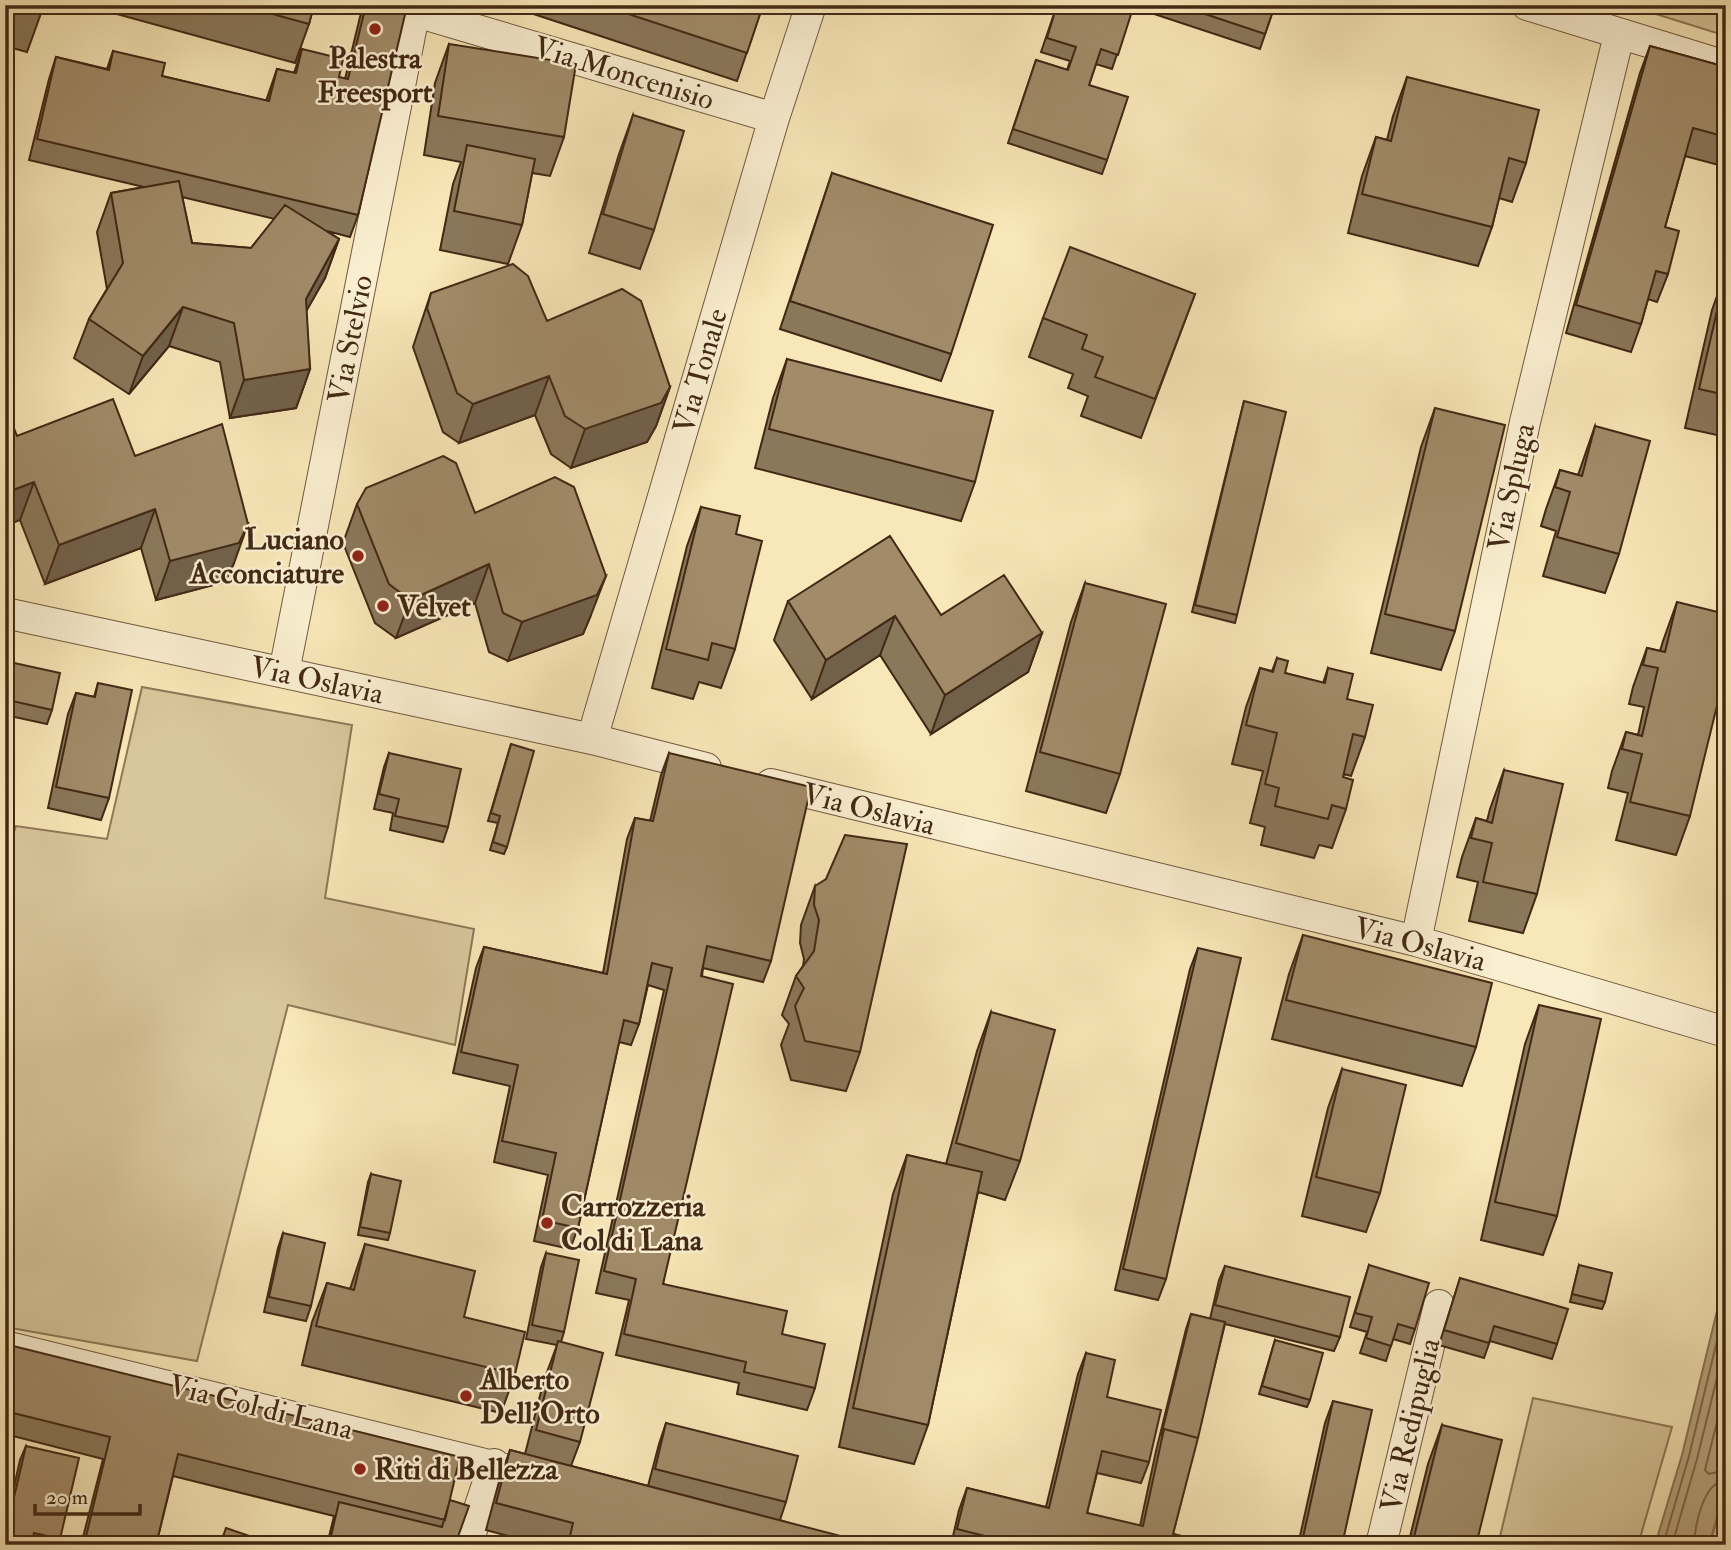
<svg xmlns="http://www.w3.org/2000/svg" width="1731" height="1550" viewBox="0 0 1731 1550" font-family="'IM FELL Double Pica',serif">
<rect width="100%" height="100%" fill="#f8e7b8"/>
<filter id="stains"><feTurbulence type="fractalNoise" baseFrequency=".00286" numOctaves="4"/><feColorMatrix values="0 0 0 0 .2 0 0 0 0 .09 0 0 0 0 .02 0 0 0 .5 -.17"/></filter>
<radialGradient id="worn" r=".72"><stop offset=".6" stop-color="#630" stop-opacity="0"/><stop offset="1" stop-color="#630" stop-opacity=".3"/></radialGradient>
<path fill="#d9c79c" stroke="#8e7858" stroke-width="2" d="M 1627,5 L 1726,5 L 1726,36 Z
M 142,687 L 352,725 L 325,898 L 474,929 L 455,1045 L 288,1005 L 197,1361 L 5,1327 L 5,858 L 16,826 L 107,839 Z
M 1533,1398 L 1672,1427 L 1638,1545 L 1498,1545 Z
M 1726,1485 L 1726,1545 L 1710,1545 Z"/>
<path fill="#baa680" stroke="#8a7455" stroke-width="2" d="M 1726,1274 L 1726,1485 L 1709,1545 L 1655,1545 L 1682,1455 Z"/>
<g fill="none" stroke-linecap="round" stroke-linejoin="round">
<path stroke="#7e674a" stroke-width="2" d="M 1726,1386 L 1705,1470 L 1709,1474 L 1726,1470
M 1663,1545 L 1689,1456 L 1726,1304
M 1672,1545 L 1697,1459 L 1726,1341
M 1694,1545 C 1695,1525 1703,1482 1726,1480"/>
<defs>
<path id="street" d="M 393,5 L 774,118
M 1527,5 L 1726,66
M 5,613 L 592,739 L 706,768
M 284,672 L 416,5
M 592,739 L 774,118 L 811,5
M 771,784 L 1416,941 L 1726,1032
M 1416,941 L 1525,422 L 1619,35
M 5,1346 L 542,1478
M 467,1545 L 494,1464
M 1381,1545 L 1439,1305"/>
</defs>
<use href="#street" stroke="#70583d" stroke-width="32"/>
<use href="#street" stroke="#faefd1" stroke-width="30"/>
</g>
<path fill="#8a785a" stroke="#422814" stroke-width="2" fill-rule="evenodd" d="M 5,5 L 44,5 L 27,52 L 5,46 Z
M 84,5 L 314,5 L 309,24 L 295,63 Z
M 364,5 L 406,5 L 358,215 L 350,237 L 327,231 L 339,239 L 325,278 L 306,311 L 310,369 L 296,408 L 230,418 L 220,362 L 169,346 L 129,394 L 74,358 L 89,319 L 107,289 L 97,232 L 111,193 L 144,187 L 29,160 L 49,79 L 56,57 L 107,69 L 113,51 L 162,76 L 266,101 L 277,69 L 294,73 L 302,49 L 339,77 L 345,79 L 360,17 ZM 182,197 L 275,219 L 251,248 L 192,243 Z
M 506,5 L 763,5 L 737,81 Z
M 1057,5 L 1275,5 L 1260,49 L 1133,7 L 1112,69 L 1096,64 L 1089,85 L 1107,160 L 1102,174 L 1008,143 L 1036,60 L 1067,70 L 1070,61 L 1041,52 Z
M 449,44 L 564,137 L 550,176 L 532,173 L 522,225 L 508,264 L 440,250 L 453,184 L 461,162 L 424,155 L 435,83 Z
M 1650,46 L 1726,67 L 1726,167 L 1685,156 L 1665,227 L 1668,274 L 1657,302 L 1648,299 L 1641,324 L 1631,352 L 1566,333 L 1640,73 Z
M 1407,77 L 1526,163 L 1512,202 L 1499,198 L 1492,227 L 1478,266 L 1348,233 L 1362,176 L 1376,137 L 1387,140 L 1393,116 Z
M 633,115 L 654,230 L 640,269 L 589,253 L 619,154 Z
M 832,173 L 951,354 L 941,381 L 780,329 Z
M 1726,271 L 1726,437 L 1685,428 L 1712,310 Z
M 431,293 L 547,321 L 670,387 L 656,426 L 647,442 L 571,468 L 551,454 L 535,415 L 459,443 L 443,432 L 413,347 Z
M 1195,294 L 1141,438 L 1081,416 L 1088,396 L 1068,388 L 1073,374 L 1029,357 L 1043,318 Z
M 787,359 L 975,482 L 961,521 L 755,468 L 773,398 Z
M 1244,401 L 1237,615 L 1235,623 L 1192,612 Z
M 1435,408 L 1455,631 L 1441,670 L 1371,653 L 1421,447 Z
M 1595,426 L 1619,554 L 1605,593 L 1543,576 L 1556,531 L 1541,526 L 1546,509 L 1560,470 L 1578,475 Z
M 17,436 L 135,456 L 234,563 L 225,582 L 156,600 L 141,548 L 45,584 L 20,520 Z
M 357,504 L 475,513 L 591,615 L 583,634 L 508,661 L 489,652 L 475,603 L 396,638 L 375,623 L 343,543 Z
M 701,507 L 736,534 L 735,649 L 721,688 L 699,682 L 693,699 L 652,688 L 687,546 Z
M 1085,583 L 1120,774 L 1106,813 L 1026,791 L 1071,622 Z
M 788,601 L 941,615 L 1042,633 L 1028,672 L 931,734 L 880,655 L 812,699 L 774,640 Z
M 1677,602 L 1690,816 L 1676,855 L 1616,840 L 1628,793 L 1608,788 L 1612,771 L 1626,732 L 1638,735 L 1644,707 L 1629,704 L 1633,687 L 1647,648 L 1660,651 L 1663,641 Z
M 1277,658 L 1285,673 L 1323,683 L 1328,668 L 1347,699 L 1365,737 L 1351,776 L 1344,774 L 1343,777 L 1346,809 L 1332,848 L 1319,845 L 1314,858 L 1261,845 L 1265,827 L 1250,823 L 1263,771 L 1232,764 L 1246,707 L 1260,668 L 1272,671 Z
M 5,661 L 52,710 L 47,724 L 5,715 Z
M 98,683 L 109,798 L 101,820 L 48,808 L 68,714 L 76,693 L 94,697 Z
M 511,744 L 507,847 L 504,854 L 490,850 L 498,823 L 488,821 Z
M 389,753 L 448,827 L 443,842 L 390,830 L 393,813 L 374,809 L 384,767 Z
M 669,753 L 771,961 L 763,982 L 703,968 L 663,1284 L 782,1334 L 815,1388 L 807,1410 L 737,1394 L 739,1383 L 616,1355 L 629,1300 L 596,1293 L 664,990 L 648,985 L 639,1024 L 631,1045 L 619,1042 L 578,1228 L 570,1249 L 534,1241 L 548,1175 L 494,1162 L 510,1086 L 453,1073 L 476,968 L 484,947 L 603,973 L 627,839 L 635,818 L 650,821 L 661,775 Z
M 1504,770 L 1537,894 L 1523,933 L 1469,921 L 1478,882 L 1457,877 L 1462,857 L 1476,818 L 1487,821 L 1490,809 Z
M 815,886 L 860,1052 L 846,1091 L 791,1080 L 781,1045 L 789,1024 L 782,1015 L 796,976 L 803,966 L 804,959 L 800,943 L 801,925 Z
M 1303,935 L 1476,1047 L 1462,1086 L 1272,1039 L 1289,974 Z
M 1198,948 L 1166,1279 L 1158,1300 L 1115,1290 L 1190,969 Z
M 1539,1005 L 1557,1216 L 1543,1255 L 1481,1240 L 1525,1044 Z
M 991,1012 L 1020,1161 L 1005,1200 L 978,1192 L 928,1425 L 914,1464 L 839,1447 L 893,1194 L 907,1155 L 946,1164 L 977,1051 Z
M 1342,1069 L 1380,1193 L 1366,1232 L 1302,1216 L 1328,1108 Z
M 371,1174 L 390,1233 L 388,1240 L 358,1235 L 368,1182 Z
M 283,1233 L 311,1306 L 306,1321 L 264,1312 L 278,1248 Z
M 365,1244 L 464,1317 L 515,1374 L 501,1413 L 302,1365 L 312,1322 L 327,1283 L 350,1289 Z
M 546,1253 L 564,1332 L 561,1342 L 580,1442 L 571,1466 L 648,1486 L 659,1444 L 666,1423 L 786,1502 L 780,1520 L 846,1545 L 541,1545 L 486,1530 L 500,1478 L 510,1450 L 525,1454 L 544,1380 L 557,1345 L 526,1339 L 541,1267 Z
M 1369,1265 L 1415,1329 L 1410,1344 L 1393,1339 L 1386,1361 L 1360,1353 L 1367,1332 L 1350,1327 Z
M 1579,1265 L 1605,1302 L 1602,1309 L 1570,1302 Z
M 1225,1266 L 1340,1337 L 1334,1351 L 1225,1324 L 1173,1534 L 1218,1545 L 951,1545 L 959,1510 L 967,1488 L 1046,1507 L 1078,1374 L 1086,1353 L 1107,1397 L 1149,1462 L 1141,1483 L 1097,1473 L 1087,1513 L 1140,1526 L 1156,1451 L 1186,1329 L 1191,1314 L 1210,1319 L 1219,1280 Z
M 1460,1278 L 1557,1344 L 1552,1359 L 1490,1341 L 1484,1358 L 1439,1345 Z
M 1275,1340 L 1310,1400 L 1307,1407 L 1259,1394 Z
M 5,1344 L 450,1500 L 455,1545 L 327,1545 L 334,1516 L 173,1476 L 156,1545 L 81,1545 L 103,1459 L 5,1434 Z
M 1333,1401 L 1342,1545 L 1298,1545 L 1325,1423 Z
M 1442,1425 L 1476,1545 L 1408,1545 L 1428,1464 Z
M 26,1446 L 60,1539 L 58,1545 L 5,1545 L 5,1527 L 20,1460 Z"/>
<path fill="#71614a" stroke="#422814" stroke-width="2" d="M 339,239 L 325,278 L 291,338 L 306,299 Z
M 183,307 L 169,346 L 129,394 L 143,356 Z
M 310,369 L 296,408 L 230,418 L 244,380 Z
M 549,376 L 535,415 L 459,443 L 473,404 Z
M 670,387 L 656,426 L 647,442 L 571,468 L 585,429 Z
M 34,482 L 20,520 L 5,526 L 5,493 Z
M 155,509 L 141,548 L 45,584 L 59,545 Z
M 248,524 L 234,563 L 225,582 L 156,600 L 170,561 Z
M 489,564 L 475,603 L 396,638 L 410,600 Z
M 606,576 L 591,615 L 583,634 L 508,661 L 522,622 Z
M 895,616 L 880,655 L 812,699 L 826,660 Z
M 1042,633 L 1028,672 L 931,734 L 945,695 Z"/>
<path fill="#a18b69" stroke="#422814" stroke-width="2" d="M 14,5 L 44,5 L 41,13 Z
M 239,5 L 314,5 L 309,24 Z
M 366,5 L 407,6 L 358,215 L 37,139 L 56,57 L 109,70 L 113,51 L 165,63 L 162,76 L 269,101 L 277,69 L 296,73 L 302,49 L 343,59 L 339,77 L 348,79 Z
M 601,5 L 763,5 L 747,53 Z
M 1057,5 L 1134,5 L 1118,55 L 1101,49 L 1089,85 L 1128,97 L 1107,160 L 1013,129 L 1036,60 L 1068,70 L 1076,47 L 1047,38 Z
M 1178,5 L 1275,5 L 1265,34 Z
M 449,44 L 576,64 L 564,137 L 438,116 Z
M 1650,46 L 1726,67 L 1726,137 L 1693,128 L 1665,227 L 1679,231 L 1668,274 L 1656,271 L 1641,324 L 1576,305 Z
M 1407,77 L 1539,110 L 1526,163 L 1509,158 L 1492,227 L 1362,194 L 1376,137 L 1391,141 Z
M 633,115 L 684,131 L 654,230 L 603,214 Z
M 467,145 L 535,159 L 522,225 L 454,211 Z
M 832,173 L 993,225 L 951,354 L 790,301 Z
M 179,181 L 192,243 L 251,248 L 285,205 L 339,239 L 306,299 L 310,369 L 244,380 L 234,323 L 183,307 L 143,356 L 89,319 L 123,263 L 111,193 Z
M 1070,247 L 1195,294 L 1155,399 L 1095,377 L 1103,357 L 1082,349 L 1087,335 L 1043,318 Z
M 513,264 L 528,276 L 547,321 L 622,289 L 641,301 L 670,387 L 661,403 L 585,429 L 565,416 L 549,376 L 473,404 L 457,393 L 427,308 L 431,293 Z
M 1726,272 L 1726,395 L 1699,389 Z
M 787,359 L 993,411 L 975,482 L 769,429 Z
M 113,399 L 135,456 L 222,424 L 248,524 L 239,543 L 170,561 L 155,509 L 59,545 L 34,482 L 5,493 L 5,405 L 17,436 Z
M 1244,401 L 1286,412 L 1237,615 L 1195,605 Z
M 1435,408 L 1505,425 L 1455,631 L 1385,614 Z
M 1595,426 L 1650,441 L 1619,554 L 1557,537 L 1570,492 L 1555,487 L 1560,470 L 1582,476 Z
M 443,456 L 456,463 L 475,513 L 555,477 L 574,487 L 606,576 L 597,595 L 522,622 L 503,613 L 489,564 L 410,600 L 389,584 L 357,504 L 366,488 Z
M 701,507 L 740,516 L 736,534 L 762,541 L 735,649 L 712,643 L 708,660 L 666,649 Z
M 890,536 L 941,615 L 1004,575 L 1042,633 L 945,695 L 895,616 L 826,660 L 788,601 Z
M 1085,583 L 1166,604 L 1120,774 L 1040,752 Z
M 1677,602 L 1726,614 L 1726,669 L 1690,816 L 1630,802 L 1642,754 L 1622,749 L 1626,732 L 1642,736 L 1658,668 L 1643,665 L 1647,648 L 1665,652 Z
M 1277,658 L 1288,661 L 1285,673 L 1325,683 L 1328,668 L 1353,674 L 1347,699 L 1373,705 L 1365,737 L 1353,734 L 1343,777 L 1353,780 L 1346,809 L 1332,805 L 1328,819 L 1275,806 L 1279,788 L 1265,784 L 1277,733 L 1246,725 L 1260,668 L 1273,672 Z
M 5,661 L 60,673 L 52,710 L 8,700 L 11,685 L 5,684 Z
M 98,683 L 132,690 L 109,798 L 56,787 L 76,693 L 95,697 Z
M 511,744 L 534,751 L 507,847 L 493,842 L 500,816 L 491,813 Z
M 389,753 L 461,769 L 448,827 L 395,816 L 399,799 L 379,794 Z
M 669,753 L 811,787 L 771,961 L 707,946 L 701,976 L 733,984 L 663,1284 L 787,1311 L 782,1334 L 825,1344 L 815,1388 L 744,1372 L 746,1362 L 624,1334 L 636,1279 L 604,1271 L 672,968 L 652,963 L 639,1024 L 624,1020 L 578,1228 L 542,1220 L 556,1153 L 502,1141 L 518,1065 L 461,1052 L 484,947 L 607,974 L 635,818 L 653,821 Z
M 1504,770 L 1563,784 L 1537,894 L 1483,882 L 1492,843 L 1471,838 L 1476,818 L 1492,823 Z
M 845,835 L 907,844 L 860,1052 L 805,1041 L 795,1006 L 804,988 L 796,976 L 814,951 L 819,920 L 814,905 L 815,886 L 826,879 Z
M 1303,935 L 1492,983 L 1476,1047 L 1286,1000 Z
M 1198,948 L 1241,958 L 1166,1279 L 1123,1269 Z
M 1539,1005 L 1601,1019 L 1557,1216 L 1495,1202 Z
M 991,1012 L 1055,1030 L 1020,1161 L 956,1143 Z
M 1342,1069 L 1406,1085 L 1380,1193 L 1316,1177 Z
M 907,1155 L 982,1172 L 928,1425 L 853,1408 Z
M 371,1174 L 401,1181 L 390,1233 L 360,1227 Z
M 283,1233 L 325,1243 L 311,1306 L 269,1297 Z
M 365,1244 L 475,1271 L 464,1317 L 525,1332 L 515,1374 L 316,1326 L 327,1283 L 354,1290 Z
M 546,1253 L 579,1260 L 564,1332 L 532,1325 Z
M 1369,1265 L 1429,1283 L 1415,1329 L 1398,1324 L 1391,1346 L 1366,1338 L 1372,1317 L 1355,1313 Z
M 1579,1265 L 1612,1273 L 1605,1302 L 1572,1294 Z
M 1225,1266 L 1350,1297 L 1340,1337 L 1215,1305 Z
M 1460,1278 L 1568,1309 L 1557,1344 L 1494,1326 L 1489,1343 L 1444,1330 Z
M 1191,1314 L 1225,1322 L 1198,1438 L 1164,1429 L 1161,1436 Z
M 1275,1340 L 1323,1353 L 1310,1400 L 1262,1386 Z
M 558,1341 L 603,1353 L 580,1442 L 536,1430 Z
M 5,1344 L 460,1457 L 445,1520 L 178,1454 L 156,1545 L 84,1545 L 110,1437 L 5,1411 Z
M 1086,1353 L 1115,1360 L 1107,1397 L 1161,1410 L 1149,1462 L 1102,1451 L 1087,1513 L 1143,1526 L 1164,1429 L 1198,1438 L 1173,1534 L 1218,1545 L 1021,1545 L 957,1529 L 967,1488 L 1049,1508 Z
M 1333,1401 L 1372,1410 L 1342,1545 L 1314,1545 L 1302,1542 Z
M 666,1423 L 798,1456 L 786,1502 L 655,1469 Z
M 1442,1425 L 1502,1440 L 1476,1545 L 1412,1545 Z
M 26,1446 L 79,1458 L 60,1539 L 34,1533 L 31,1545 L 5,1545 L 5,1536 Z
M 510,1450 L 848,1538 L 846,1545 L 660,1545 L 629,1537 L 627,1545 L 568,1545 L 573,1523 L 496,1503 Z
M 450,1500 L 469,1506 L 455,1545 L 355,1545 L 331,1536 L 339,1502 L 442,1527 Z
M 226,1528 L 276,1545 L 220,1545 Z"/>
<g fill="#8f2418" stroke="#faefd1" stroke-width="2.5">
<circle cx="375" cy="29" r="7"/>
<circle cx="358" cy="556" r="7"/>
<circle cx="383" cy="606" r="7"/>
<circle cx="547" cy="1223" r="7"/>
<circle cx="466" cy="1396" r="7"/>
<circle cx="360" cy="1469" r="7"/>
</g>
<g text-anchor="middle" stroke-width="5" stroke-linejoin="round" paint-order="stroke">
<g font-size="30" font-weight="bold" fill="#422814" stroke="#faefd1" text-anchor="start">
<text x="375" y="68" text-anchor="middle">Palestra<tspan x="375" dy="34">Freesport</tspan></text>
<text x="344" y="549" text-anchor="end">Luciano<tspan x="344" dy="34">Acconciature</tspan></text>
<text x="397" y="616">Velvet</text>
<text x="561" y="1216">Carrozzeria<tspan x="561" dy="34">Col di Lana</tspan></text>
<text x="480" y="1389">Alberto<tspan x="480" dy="34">Dell'Orto</tspan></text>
<text x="374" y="1479">Riti di Bellezza</text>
</g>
<g font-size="30" fill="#422814" stroke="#faefd1">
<text transform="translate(624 73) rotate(17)" y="10">Via Moncenisio</text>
<text transform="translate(350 339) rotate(-79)" y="10">Via Stelvio</text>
<text transform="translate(700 371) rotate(-74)" y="10">Via Tonale</text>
<text transform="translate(1511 487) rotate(-78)" y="10">Via Spluga</text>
<text transform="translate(317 680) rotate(12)" y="10">Via Oslavia</text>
<text transform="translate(869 809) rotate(14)" y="10">Via Oslavia</text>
<text transform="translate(1420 944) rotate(15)" y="10">Via Oslavia</text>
<text transform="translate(261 1407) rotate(14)" y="10">Via Col di Lana</text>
<text transform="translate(1410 1425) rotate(-77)" y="10">Via Redipuglia</text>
</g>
</g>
<rect width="1731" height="1550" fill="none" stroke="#f8e7b8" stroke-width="28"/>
<rect x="7" y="7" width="1717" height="1536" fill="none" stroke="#422814" stroke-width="3.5"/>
<rect x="14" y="14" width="1703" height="1522" fill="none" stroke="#422814" stroke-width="2"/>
<path d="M35 1504v10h105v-10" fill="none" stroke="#422814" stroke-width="3.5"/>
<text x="46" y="1504" font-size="21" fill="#422814" stroke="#faefd1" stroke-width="5" paint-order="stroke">20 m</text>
<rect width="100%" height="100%" filter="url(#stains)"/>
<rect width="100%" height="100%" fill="url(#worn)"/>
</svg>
